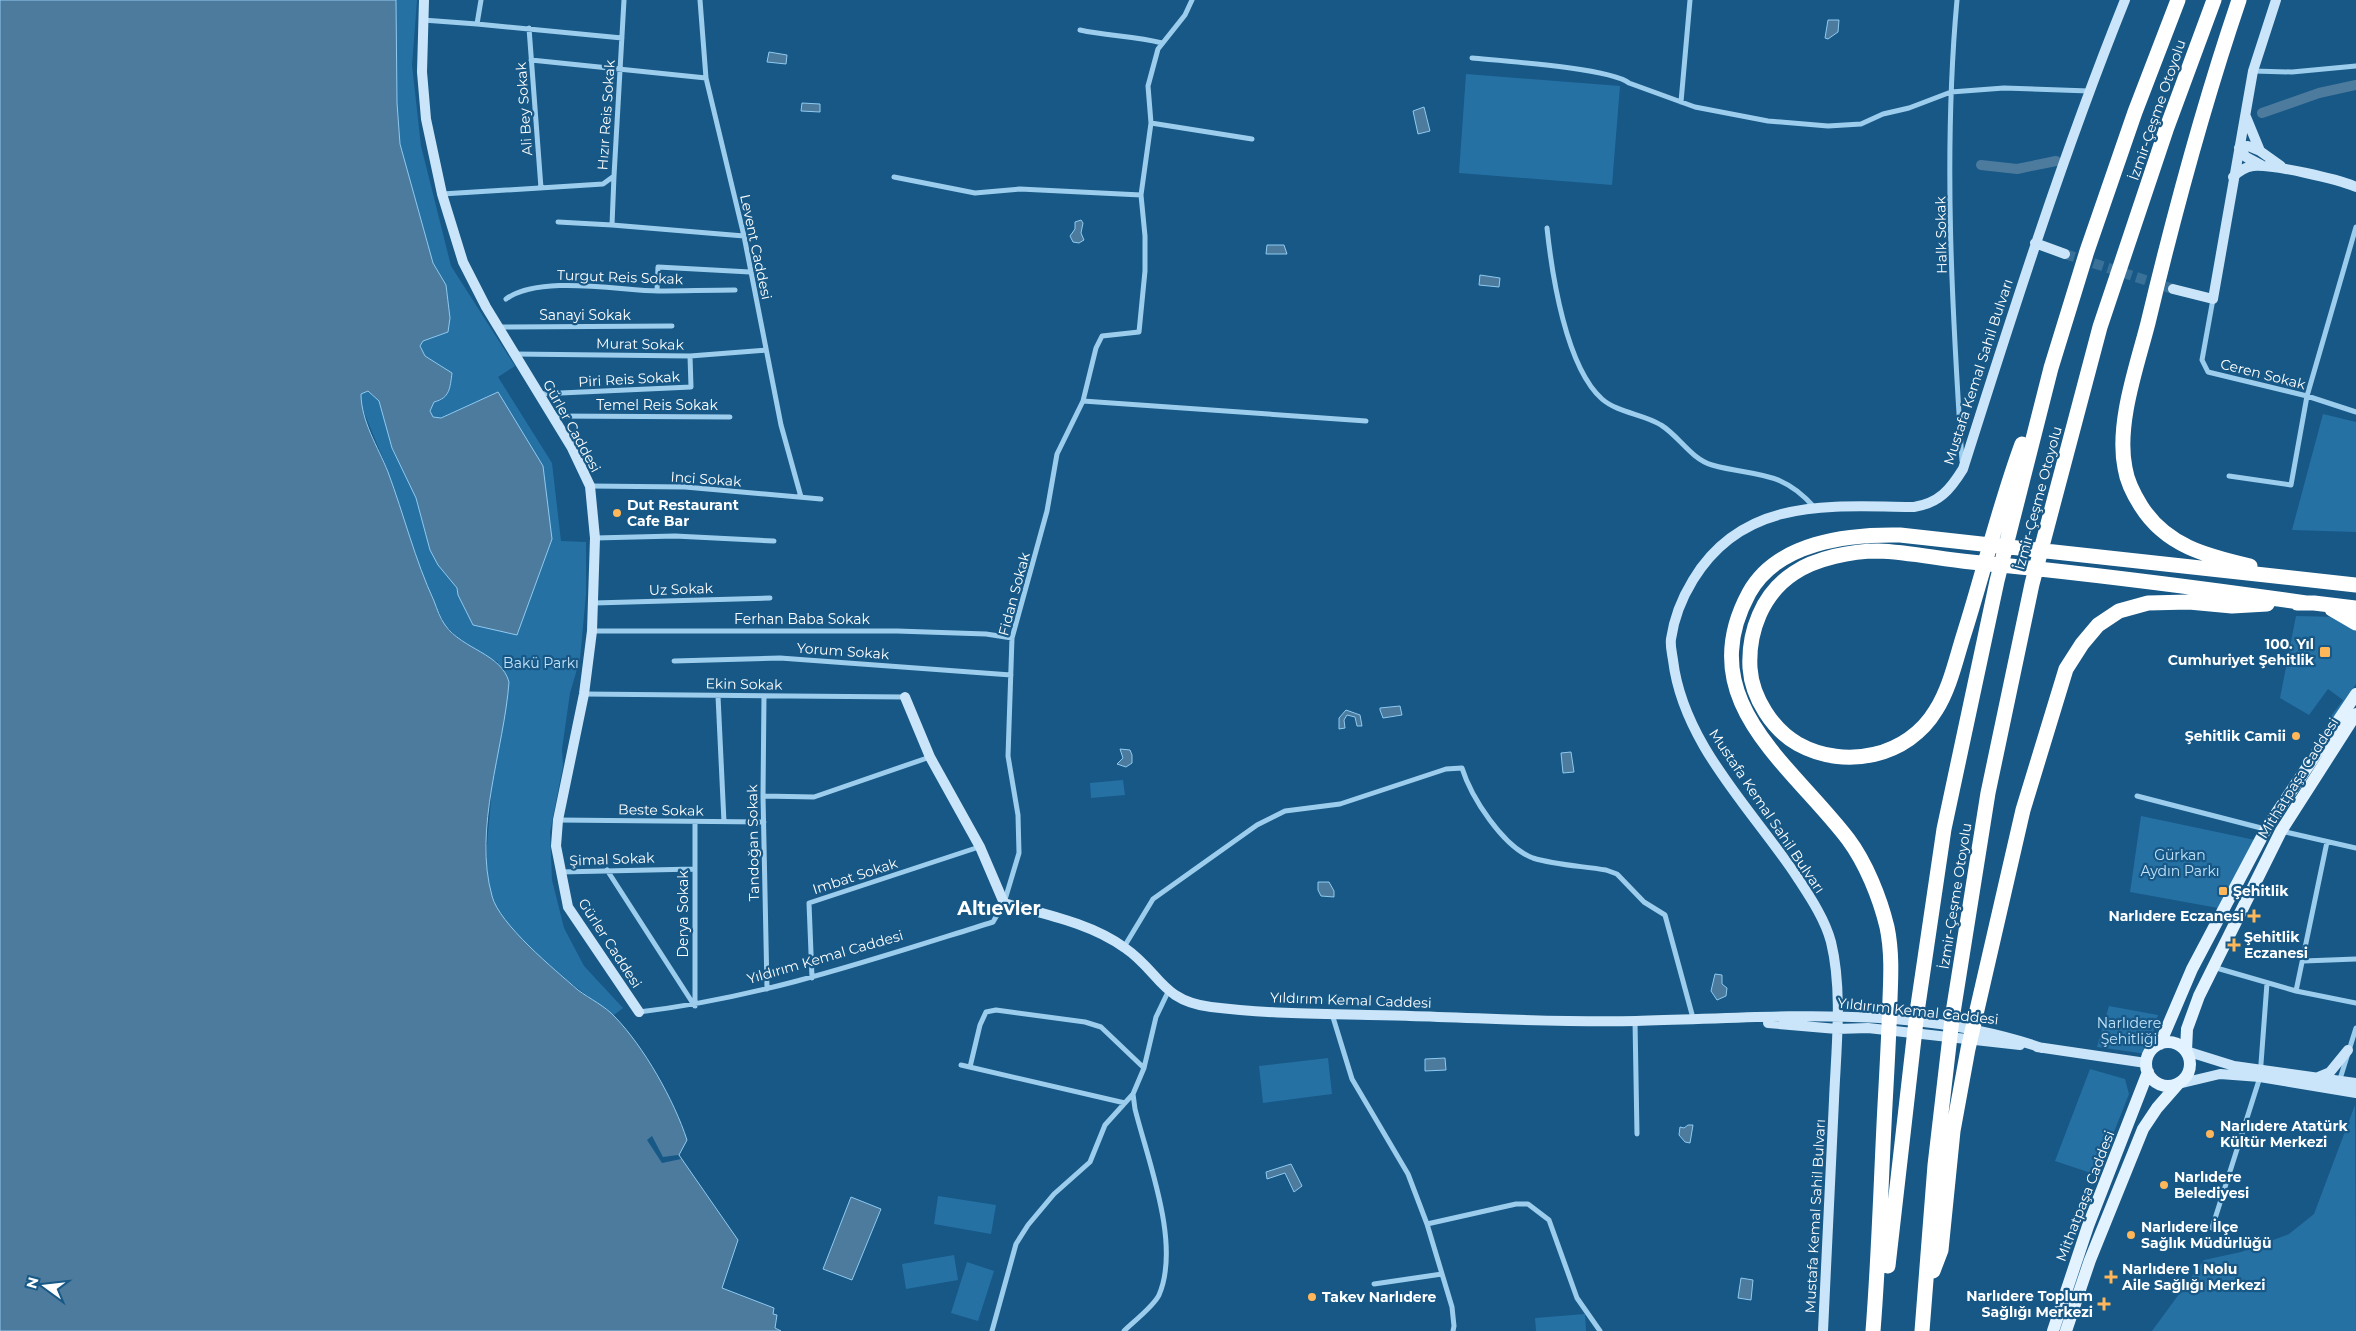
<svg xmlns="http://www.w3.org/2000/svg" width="2356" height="1331" viewBox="0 0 2356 1331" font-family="Montserrat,sans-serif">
<rect width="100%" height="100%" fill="#175886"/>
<path fill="#2671a4" d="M 396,0 L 417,0 L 412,65 L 421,146 L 451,266 L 515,366 L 498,377 L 552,463 L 561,541 L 586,542 L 586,594 L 580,659 L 570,693 L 562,749 L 563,766 L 550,832 L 552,880 L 564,928 L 584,966 L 623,1008 L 614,1015 C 581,992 504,934 492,897 C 482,866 489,831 491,799 C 494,753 496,708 498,662 L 467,646 L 445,625 L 424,581 L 388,471 L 361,405 L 361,394 L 368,391 L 379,401 L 392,448 L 416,498 L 430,550 L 457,588 L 458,595 L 498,392 L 441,418 L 433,418 L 430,411 L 434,402 L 442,400 L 442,366 L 425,356 L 420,346 L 423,341 L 448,332 L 450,318 L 446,285 L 433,263 L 400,144 L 397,103 Z
M 1466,74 L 1620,86 L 1612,185 L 1459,173 Z
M 2323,414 L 2356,422 L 2356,532 L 2292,530 Z
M 2296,616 L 2337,617 L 2356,628 L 2356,684 L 2332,720 L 2329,719 L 2343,700 L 2328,689 L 2309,715 L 2280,698 Z
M 1123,780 L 1125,795 L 1091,798 L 1090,783 Z
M 2141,816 L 2255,840 L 2218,908 L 2130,892 Z
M 2109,1006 L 2158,1015 L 2147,1054 L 2097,1047 Z
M 1328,1058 L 1332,1094 L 1263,1103 L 1259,1066 Z
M 2090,1069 L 2125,1079 L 2129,1094 L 2097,1175 L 2055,1161 Z
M 2355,1105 L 2356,1331 L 2152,1331 L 2204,1260 L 2241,1252 L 2289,1234 L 2314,1214 Z
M 938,1196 L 996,1205 L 991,1234 L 934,1224 Z
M 954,1255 L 958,1280 L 906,1289 L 902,1264 Z
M 967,1262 L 994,1271 L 978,1321 L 951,1313 Z
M 1585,1314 L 1586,1331 L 1536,1331 L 1535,1318 Z"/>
<path fill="#4c7b9e" stroke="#8fcaf0" d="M 0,0 L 396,0 L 397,103 L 400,144 L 433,263 L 446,285 L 450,318 L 448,332 L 423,341 L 420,346 L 425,356 L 452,373 C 450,388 450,398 434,402 L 430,411 L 433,417 L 441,418 L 498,392 L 543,466 L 552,539 L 517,635 L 473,625 L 458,595 L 457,588 L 438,565 L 430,550 L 416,498 L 392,448 L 379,401 L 368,391 L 361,394 C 361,421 378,447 388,472 C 404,515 415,560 434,601 C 437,609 440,618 445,625 C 463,650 501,653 509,682 C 504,750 473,828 492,896 C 499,924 555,970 578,990 C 590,999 605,1006 615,1017 C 644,1047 674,1100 687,1140 L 679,1155 L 738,1240 L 722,1288 L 774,1308 L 773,1314 L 777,1315 L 775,1328 L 781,1331 L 0,1331 Z
M 1828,20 L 1839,20 L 1838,32 L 1828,39 L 1825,38 Z
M 769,52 L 787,55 L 786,64 L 767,62 Z
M 802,103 L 820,104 L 820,112 L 801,111 Z
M 1424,107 L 1430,131 L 1418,134 L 1413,111 Z
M 1081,220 L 1083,223 L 1081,233 L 1084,240 L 1079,243 L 1073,242 L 1070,236 L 1075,229 L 1075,222 Z
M 1267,245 L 1284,245 L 1287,254 L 1266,254 Z
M 1480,275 L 1500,278 L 1499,287 L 1479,285 Z
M 1400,706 L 1402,715 L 1383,718 L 1380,710 L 1380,708 Z
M 1346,710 L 1360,715 L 1362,726 L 1357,726 L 1355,717 L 1347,715 L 1344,720 L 1345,728 L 1339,729 L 1339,718 Z
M 1120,749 L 1130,750 L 1132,755 L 1132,763 L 1126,767 L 1117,764 L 1123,758 Z
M 1571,752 L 1574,772 L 1563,773 L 1561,753 Z
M 1318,882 L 1329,882 L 1334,891 L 1334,897 L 1321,896 L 1318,890 Z
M 1715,974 L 1722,975 L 1722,984 L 1727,988 L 1726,996 L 1717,1000 L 1711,991 Z
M 1445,1058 L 1446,1070 L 1425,1071 L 1425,1059 Z
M 1688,1125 L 1693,1125 L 1690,1143 L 1685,1142 L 1679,1135 L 1680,1127 L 1684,1128 Z
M 1291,1164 L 1302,1186 L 1294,1192 L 1285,1173 L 1267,1179 L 1266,1172 Z
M 851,1197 L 881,1209 L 852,1280 L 823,1269 Z
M 1741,1278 L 1753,1280 L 1751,1300 L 1738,1298 Z"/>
<path fill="#175886" d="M 652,1136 L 663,1157 L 678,1155 L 681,1159 L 662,1163 L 647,1140 Z"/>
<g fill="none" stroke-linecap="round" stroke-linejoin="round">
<path stroke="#4c7b9e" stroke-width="10" d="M 2262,113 L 2319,93 L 2356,85
M 1981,165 L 2017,169 L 2056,161"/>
<path stroke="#3a7198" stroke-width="10" stroke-dasharray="10 5" stroke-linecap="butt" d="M 2065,254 L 2173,289"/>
<path stroke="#9dcded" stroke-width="5" d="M 700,0 L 706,78 L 744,236 L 781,425 L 801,497
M 1957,0 C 1943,153 1952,308 1962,461
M 423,20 L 477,24 L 481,0
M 477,24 L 622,38
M 529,28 L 541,188
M 1080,30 C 1107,36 1135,36 1162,43
M 1472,58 C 1503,61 1610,68 1629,83 L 1695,107 L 1768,121 L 1828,126 L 1861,124 L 1883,114 L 1909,108 L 1951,92 L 2004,88 L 2089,91
M 531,60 L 706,78
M 2253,71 L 2292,72 L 2356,66
M 1681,102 L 1690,0
M 1151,123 L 1252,139
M 614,176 L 612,225 L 744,236
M 894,177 L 975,193 L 1020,189 L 1141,195
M 442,194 L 603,184 L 614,176 L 624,0
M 558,222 L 612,225
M 1547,228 C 1552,275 1566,367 1602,399 C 1618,413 1644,414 1661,425 C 1679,436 1691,459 1712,465 C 1755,477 1781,469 1814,507
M 657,291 L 658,267 L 750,272
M 506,299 C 540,275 617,290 658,291 C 683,291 709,290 735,290
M 2213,299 L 2202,360 L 2208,372 L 2307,396 L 2356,412
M 499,327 L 672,326
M 514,354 L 690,356 L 766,350
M 539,394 L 691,387 L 690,356
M 1083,401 L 1366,421
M 554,416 L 730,417
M 2229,476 L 2291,485 L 2307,396 L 2356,227
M 590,486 L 685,487 L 821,499
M 595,538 L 675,536 L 774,541
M 594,603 L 770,598
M 592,631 L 897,631 L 986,634 L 1012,638
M 674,661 L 780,658 L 1011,675
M 584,694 L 905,697
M 718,696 L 724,822
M 764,696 L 763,796 L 767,989
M 763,796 L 814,797 L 930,757
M 2137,796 L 2265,829
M 558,820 L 764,822
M 2281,831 L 2356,848
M 607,870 L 694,1005
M 560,872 L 695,869
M 1124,947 L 1153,899 L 1257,825 L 1285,811 L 1340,804 L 1446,769 L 1462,768 C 1471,797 1503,847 1533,858 C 1555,865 1582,866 1606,870 L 1617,874 L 1644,902 L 1665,915 L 1693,1018
M 2304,961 L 2356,959
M 2213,967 L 2296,991 L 2356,1003
M 812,978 L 809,903 L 979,847
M 2296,991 L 2327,842
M 695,1006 L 695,822
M 639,1012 C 761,998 877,958 993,922 L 1004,903 L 1019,853 L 1018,815 L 1008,756 L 1012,638 L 1047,511 L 1057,454 L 1083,401 L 1096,348 L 1102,336 L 1139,332 L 1145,271 L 1145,236 L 1141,195 L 1151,123 L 1148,86 L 1158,49 L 1185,15 L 1192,0
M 1332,1014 L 1352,1079 L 1408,1174 L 1427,1224 L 1452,1307 L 1454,1326 L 1453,1331
M 1635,1021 L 1637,1134
M 961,1065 L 1125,1103
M 970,1067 L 980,1025 L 986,1012 L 996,1010 L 1085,1022 L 1101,1027 L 1144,1068
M 2342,1082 L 2340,1079 L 2356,1028
M 1427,1224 L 1516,1204 L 1528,1204 L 1549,1220 L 1577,1298 L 1600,1331
M 2212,1228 L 2260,1077 L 2267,983
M 1374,1284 L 1442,1274
M 992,1331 L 1016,1244 L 1028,1225 L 1054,1194 L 1090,1162 L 1105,1125 L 1133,1094 L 1144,1068 L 1156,1017 L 1168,992
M 1124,1331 C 1133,1322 1154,1306 1159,1295 C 1181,1244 1148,1161 1135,1109 L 1133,1094"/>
<path stroke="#cae5f9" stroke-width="10" d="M 424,0 L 422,72 L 426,119 L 442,194 L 463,262 L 486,307 L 572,448 L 590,486 L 595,538 L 592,631 L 584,694 L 558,820 L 556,846 L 568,907 L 639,1012
M 2246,117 L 2260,151 L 2281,166
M 2260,151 L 2248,146 L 2239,148 L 2246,157 L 2261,165
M 2233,177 C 2239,171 2245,167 2253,166 C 2272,164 2338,179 2356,187
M 2035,243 L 2065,254
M 2173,289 L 2213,299 L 2253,71 L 2276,0
M 905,697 L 930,757 L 980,847 L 1004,903 C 1044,914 1091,923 1125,948 C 1160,972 1161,1001 1211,1007 C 1276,1015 1344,1014 1410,1016 C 1485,1018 1561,1023 1636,1021 C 1771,1018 1912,1003 2042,1048
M 1768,1023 L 1837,1029 L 1868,1028 L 2020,1045
M 2037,1047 L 2146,1063
M 2186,1051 L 2234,1066 L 2356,1083
M 2318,1077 L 2330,1072 L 2348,1050
M 2178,1084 L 2220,1074 L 2260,1077 L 2356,1093
M 1823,1331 C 1827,1254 1830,1177 1834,1100 C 1836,1050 1843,991 1831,942 C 1825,919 1810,897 1797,877 C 1752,809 1683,744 1673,660 C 1672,653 1670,646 1671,639 C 1674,618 1682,598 1693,580 C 1743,497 1829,506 1914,507 C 1939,503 1950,490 1963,469 C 2013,311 2063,154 2125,0"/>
<path stroke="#e3f2ff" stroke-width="12" d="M2146 1064a22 22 0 1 1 44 0a22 22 0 1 1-44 0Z
M 2160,1044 L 2192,969 L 2266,829 L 2356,694
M 2186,1051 L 2187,1029 L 2199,996 L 2281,831 L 2356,714
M 2053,1331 L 2088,1226 L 2148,1072
M 2066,1331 L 2090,1260 L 2143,1129 L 2157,1108 L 2178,1084"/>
<path stroke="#fff" stroke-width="15" d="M 2239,0 C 2203,106 2174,214 2148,323 C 2137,366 2116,424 2125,468 C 2127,481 2134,495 2141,506 C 2166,546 2207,556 2250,566
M 2022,444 C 1999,506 1984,571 1964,634 C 1956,659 1950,688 1936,710 C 1908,757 1845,770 1798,744 C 1773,730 1752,698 1750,668 C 1748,632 1762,594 1794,573 C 1816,558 1852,551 1878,551 C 1909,552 1940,559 1971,562 C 2083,573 2194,587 2306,603
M 2297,603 L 2314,603 L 2356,608
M 2332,609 L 2356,623
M 1888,1266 L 1917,1012 L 1944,829 L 1997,581 L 2051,368 L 2087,251 L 2135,112 L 2178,0
M 1933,1271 L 1941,1250 L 1953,1131 L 1968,1049 L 2023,810 L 2066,669 L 2082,644 L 2098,625 L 2119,611 L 2148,603 L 2189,602 L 2232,606 L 2267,604
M 1873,1331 C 1879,1256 1881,1180 1885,1105 C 1887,1069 1889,1034 1890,999 C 1891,975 1892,951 1887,927 C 1880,898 1866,863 1848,839 C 1790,763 1691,700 1749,593 C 1777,542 1848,534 1900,535 L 2356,585
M 1922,1331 L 1935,1165 L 1952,1019 L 1988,793 L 2032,584 L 2100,327 L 2166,130 L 2214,0"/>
</g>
<g fill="#ffb759" stroke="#175886" stroke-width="2">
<circle cx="617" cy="513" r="5"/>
<rect x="2319" y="646" width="12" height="12" rx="2.5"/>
<circle cx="2296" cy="736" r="5"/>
<rect x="2218" y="886" width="10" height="10" rx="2.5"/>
<path d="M2251.5 908.5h5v5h5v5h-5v5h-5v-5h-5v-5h5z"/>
<path d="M2231.5 937.5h5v5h5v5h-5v5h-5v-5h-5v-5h5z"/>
<circle cx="2210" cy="1134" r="5"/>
<circle cx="2164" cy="1185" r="5"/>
<circle cx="2131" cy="1235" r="5"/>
<path d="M2108.5 1269.5h5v5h5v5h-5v5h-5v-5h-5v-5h5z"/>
<circle cx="1312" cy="1297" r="5"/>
<path d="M2101.5 1296.5h5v5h5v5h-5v5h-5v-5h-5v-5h5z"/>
</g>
<g text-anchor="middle" stroke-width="4.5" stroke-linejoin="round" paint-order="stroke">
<g font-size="14" fill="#fff" stroke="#175886">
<text transform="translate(524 109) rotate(-94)" y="5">Ali Bey Sokak</text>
<text transform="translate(2157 110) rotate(-71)" y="5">İzmir-Çeşme Otoyolu</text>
<text transform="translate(606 115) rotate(-86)" y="5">Hızır Reis Sokak</text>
<text transform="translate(1941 235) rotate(-91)" y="5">Halk Sokak</text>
<text transform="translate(756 247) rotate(78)" y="5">Levent Caddesi</text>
<text transform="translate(620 277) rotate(2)" y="5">Turgut Reis Sokak</text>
<text x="585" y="320">Sanayi Sokak</text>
<text transform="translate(640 344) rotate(1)" y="5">Murat Sokak</text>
<text transform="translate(1978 372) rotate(-72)" y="5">Mustafa Kemal Sahil Bulvarı</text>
<text transform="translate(2263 374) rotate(14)" y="5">Ceren Sokak</text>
<text transform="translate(629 379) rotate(-3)" y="5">Piri Reis Sokak</text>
<text x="657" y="410">Temel Reis Sokak</text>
<text transform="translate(572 426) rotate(61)" y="5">Gürler Caddesi</text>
<text transform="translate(706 479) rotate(4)" y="5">Inci Sokak</text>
<text transform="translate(2038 498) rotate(-75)" y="5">İzmir-Çeşme Otoyolu</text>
<text transform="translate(681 589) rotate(-2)" y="5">Uz Sokak</text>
<text transform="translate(1014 594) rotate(-75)" y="5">Fidan Sokak</text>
<text x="802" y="624">Ferhan Baba Sokak</text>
<text transform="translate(843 651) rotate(4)" y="5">Yorum Sokak</text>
<text transform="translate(744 684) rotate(1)" y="5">Ekin Sokak</text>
<text transform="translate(2298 778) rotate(-58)" y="5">Mithatpaşa Caddesi</text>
<text transform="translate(661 810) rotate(1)" y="5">Beste Sokak</text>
<text transform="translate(1767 811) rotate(56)" y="5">Mustafa Kemal Sahil Bulvarı</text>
<text transform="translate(753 843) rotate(-91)" y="5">Tandoğan Sokak</text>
<text transform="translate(612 859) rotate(-2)" y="5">Şimal Sokak</text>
<text transform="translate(855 876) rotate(-18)" y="5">Imbat Sokak</text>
<text transform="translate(1955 896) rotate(-81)" y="5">İzmir-Çeşme Otoyolu</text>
<text transform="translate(683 914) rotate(-90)" y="5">Derya Sokak</text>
<text transform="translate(610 943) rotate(57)" y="5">Gürler Caddesi</text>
<text transform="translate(825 957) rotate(-16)" y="5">Yıldırım Kemal Caddesi</text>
<text transform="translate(1351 1000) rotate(2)" y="5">Yıldırım Kemal Caddesi</text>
<text transform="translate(1918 1011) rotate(6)" y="5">Yıldırım Kemal Caddesi</text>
<text transform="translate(2085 1196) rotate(-69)" y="5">Mithatpaşa Caddesi</text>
<text transform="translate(1815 1216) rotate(-87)" y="5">Mustafa Kemal Sahil Bulvarı</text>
</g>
<g font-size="14" font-weight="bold" fill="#fff" stroke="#175886" text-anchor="start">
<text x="627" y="510">Dut Restaurant<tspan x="627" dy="16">Cafe Bar</tspan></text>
<text x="2314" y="649" text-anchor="end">100. Yıl<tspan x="2314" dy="16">Cumhuriyet Şehitlik</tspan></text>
<text x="2286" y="741" text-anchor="end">Şehitlik Camii</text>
<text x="2233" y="896">Şehitlik</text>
<text x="2244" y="921" text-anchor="end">Narlıdere Eczanesi</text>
<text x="2244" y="942">Şehitlik<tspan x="2244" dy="16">Eczanesi</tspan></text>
<text x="2220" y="1131">Narlıdere Atatürk<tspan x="2220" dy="16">Kültür Merkezi</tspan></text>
<text x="2174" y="1182">Narlıdere<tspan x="2174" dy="16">Belediyesi</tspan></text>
<text x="2141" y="1232">Narlıdere İlçe<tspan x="2141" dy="16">Sağlık Müdürlüğü</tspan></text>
<text x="2122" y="1274">Narlıdere 1 Nolu<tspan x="2122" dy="16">Aile Sağlığı Merkezi</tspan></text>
<text x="2093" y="1301" text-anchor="end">Narlıdere Toplum<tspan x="2093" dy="16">Sağlığı Merkezi</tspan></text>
<text x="1322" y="1302">Takev Narlıdere</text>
</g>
<g font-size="14" fill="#c2e3fa" stroke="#175886">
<text x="541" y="668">Bakü Parkı</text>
<text x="2180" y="860">Gürkan<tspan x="2180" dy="16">Aydın Parkı</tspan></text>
<text x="2129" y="1028">Narlıdere<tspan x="2129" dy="16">Şehitliği</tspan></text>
</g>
<g font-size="19" font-weight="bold" fill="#fff" stroke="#175886">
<text x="999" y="915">Altıevler</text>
</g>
</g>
<g transform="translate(45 1286) rotate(285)" stroke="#175886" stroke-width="4" paint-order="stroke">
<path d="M0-4L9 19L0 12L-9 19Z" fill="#ffffff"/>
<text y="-8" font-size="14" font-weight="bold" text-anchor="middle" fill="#ffffff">N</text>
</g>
</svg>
